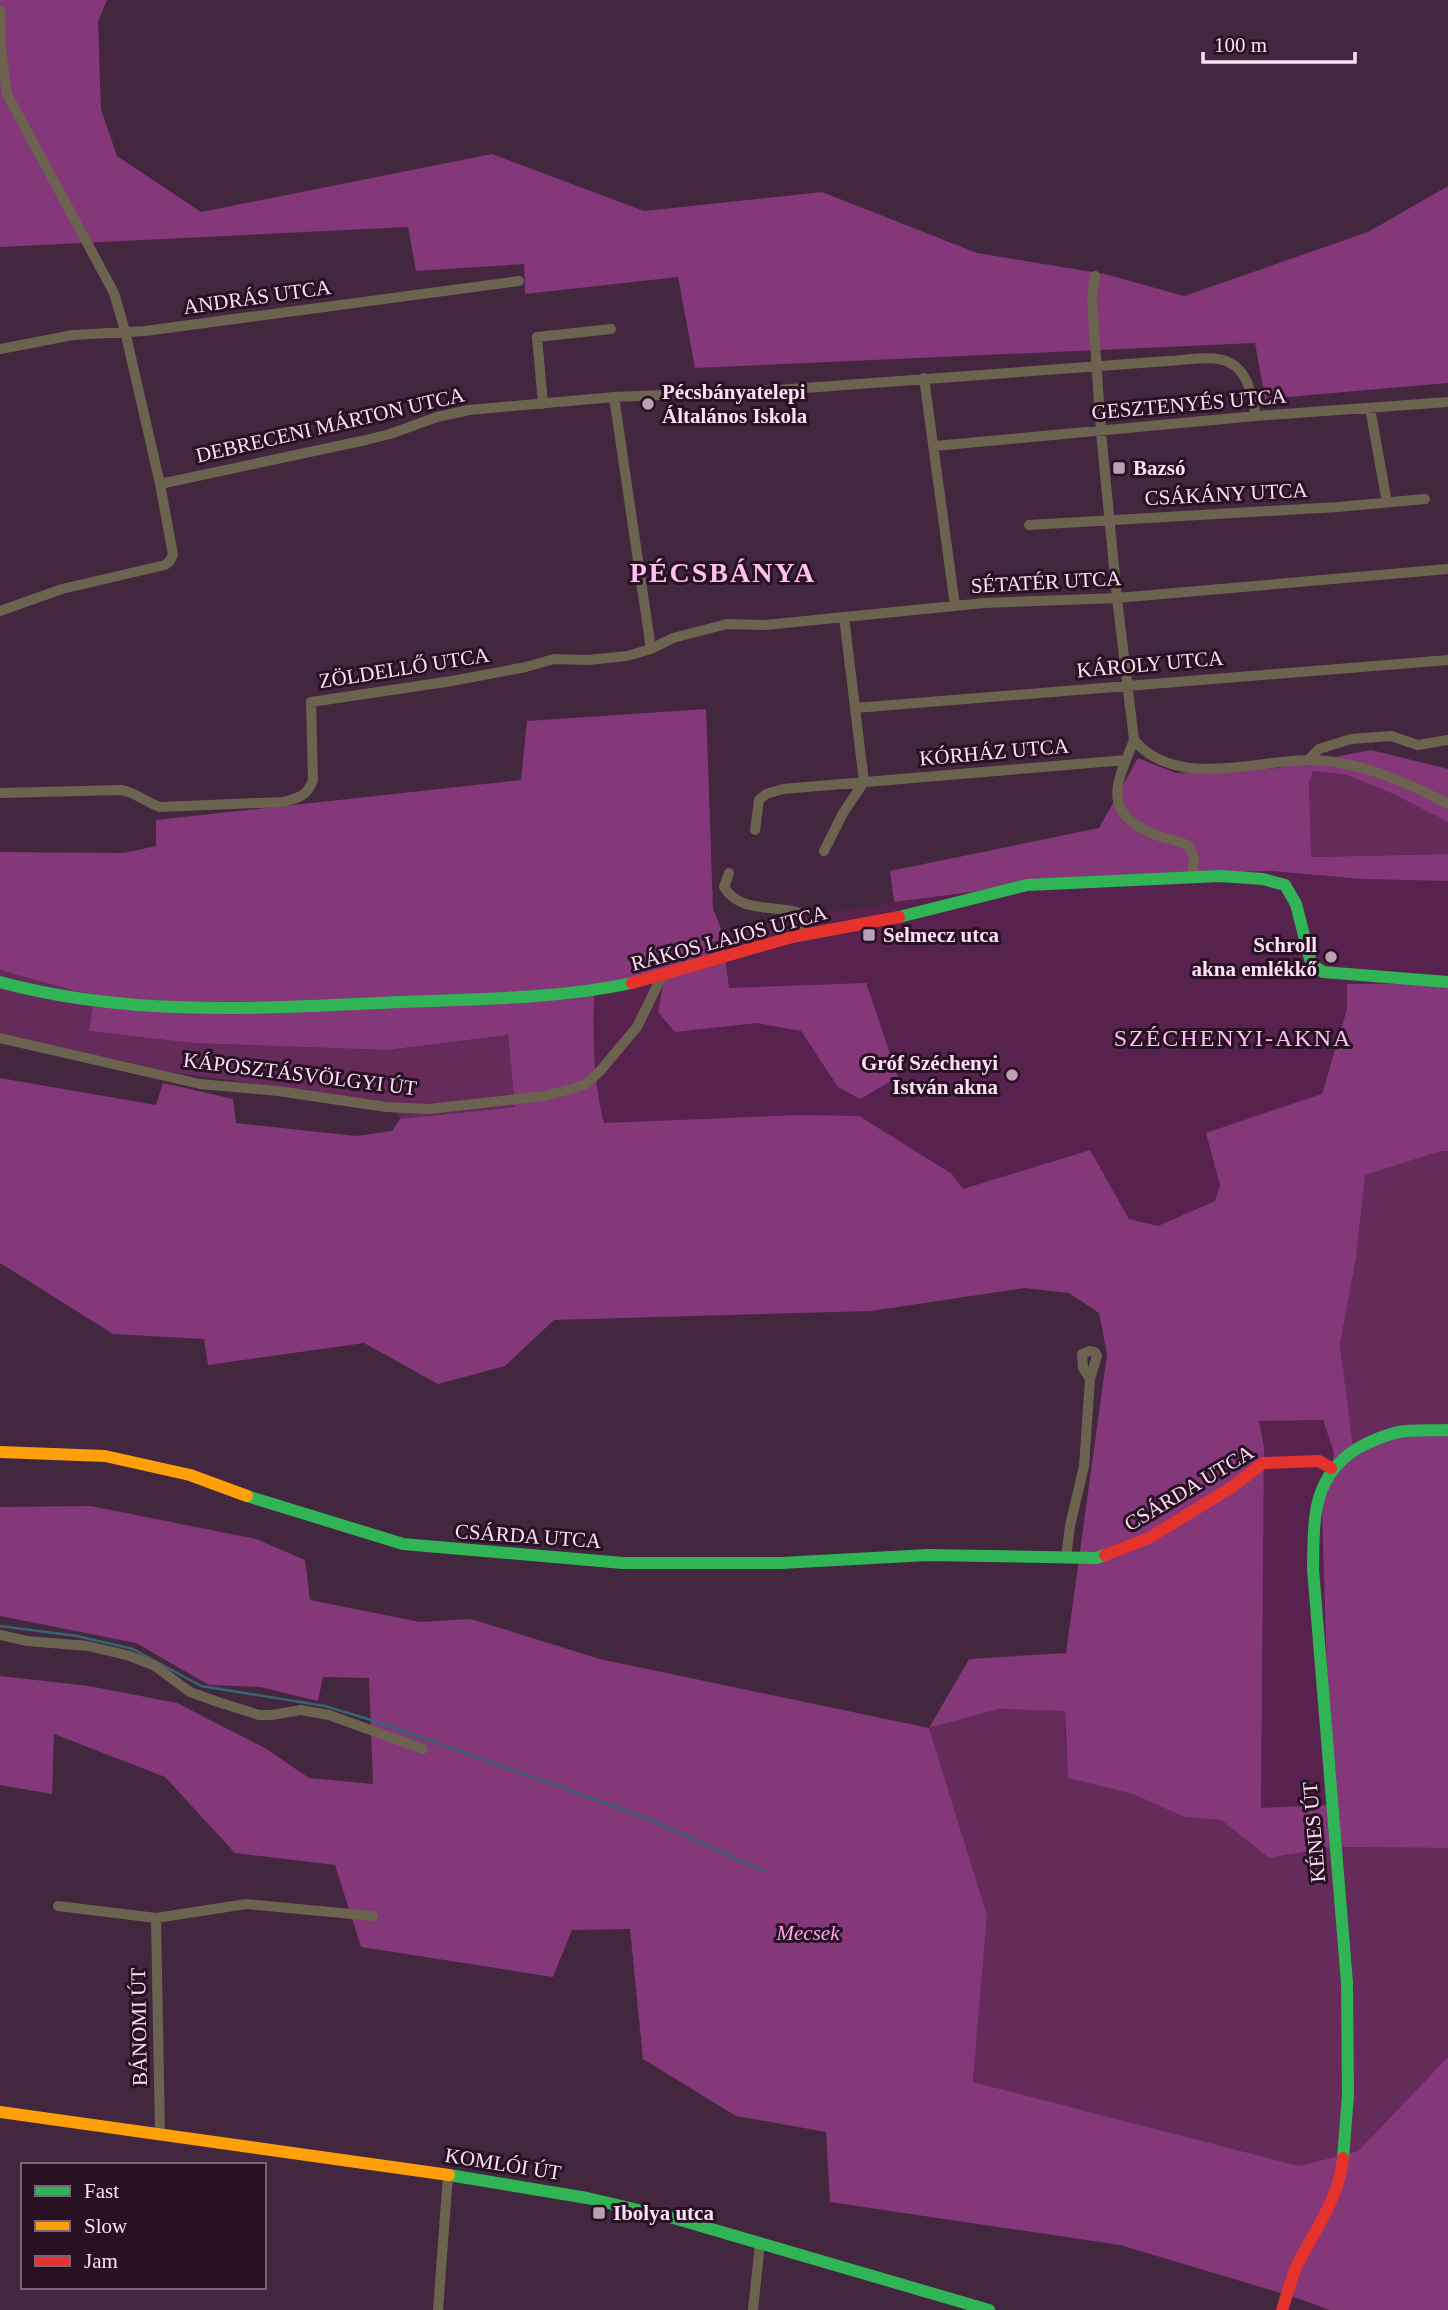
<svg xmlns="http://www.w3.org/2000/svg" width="1448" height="2310" viewBox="0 0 1448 2310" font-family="Georgia,serif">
<rect width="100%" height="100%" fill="#42273e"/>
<path fill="#57234e" d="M 1271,871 L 1362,879 L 1448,881 L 1448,983 L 1347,1009 L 1322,1094 L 1220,1185 L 1215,1201 L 1158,1226 L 1129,1219 L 1090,1150 L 963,1189 L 952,1174 L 798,1115 L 603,1124 L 598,1099 L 593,1042 L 594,996 L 664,980 L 675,1032 L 757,1023 L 801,1031 L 838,1086 L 898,1077 L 730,988 L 722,931 L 895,902 L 1094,876 Z
M 1259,1420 L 1323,1420 L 1334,1453 L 1322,1512 L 1331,1805 L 1261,1808 L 1264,1446 Z"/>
<path fill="#642b5b" d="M 1312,771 L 1347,775 L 1391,793 L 1448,822 L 1448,854 L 1310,857 L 1309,781 Z
M 0,970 L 75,991 L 96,994 L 90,1031 L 192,1043 L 387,1050 L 508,1035 L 516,1107 L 400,1119 L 391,1103 L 177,1073 L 0,1034 Z
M 1441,1151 L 1448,1151 L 1448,1436 L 1352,1448 L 1340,1345 L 1356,1258 L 1365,1174 Z
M 999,1709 L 1066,1711 L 1065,1732 L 1068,1778 L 1133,1794 L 1184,1817 L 1221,1820 L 1269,1858 L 1333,1847 L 1448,1848 L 1448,2057 L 1358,2151 L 1299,2166 L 973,2082 L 987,1915 L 929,1728 Z"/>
<path fill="#843779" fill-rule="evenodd" d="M 0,0 L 107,0 L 98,21 L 101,109 L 117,156 L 201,212 L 492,154 L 644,211 L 822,192 L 977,253 L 1105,274 L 1184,296 L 1368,232 L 1448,186 L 1448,383 L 1265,399 L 1255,343 L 695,368 L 678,277 L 525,294 L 524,264 L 416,271 L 408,227 L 0,247 Z
M 706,709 L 713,908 L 722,931 L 729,988 L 866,983 L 898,1077 L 860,1099 L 838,1087 L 801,1031 L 757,1023 L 675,1032 L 658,1012 L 664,981 L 594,996 C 593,1039 593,1082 604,1123 L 798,1115 L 859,1116 L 952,1174 L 963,1189 L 1090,1150 L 1129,1219 L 1158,1226 L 1215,1201 L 1220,1185 L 1206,1133 L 1322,1094 L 1347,1009 L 1347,984 L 1448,983 L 1448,1151 L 1441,1151 L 1365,1175 L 1356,1258 L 1340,1345 L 1353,1448 L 1400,1435 L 1448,1436 L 1448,1848 L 1333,1847 L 1269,1858 L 1221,1820 L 1184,1817 L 1133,1794 L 1068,1778 L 1065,1711 L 999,1709 L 929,1728 L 987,1915 L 973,2082 L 1299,2166 L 1358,2151 L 1448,2057 L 1448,2310 L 1330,2310 L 1294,2297 L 1120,2245 L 830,2202 L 826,2132 L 736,2116 L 643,2059 L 630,1929 L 572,1930 L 553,1977 L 361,1947 L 335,1865 L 235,1853 L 165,1777 L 54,1734 L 52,1794 L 0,1785 L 0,1676 L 89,1686 L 177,1703 L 265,1748 L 309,1778 L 373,1784 L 369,1678 L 323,1677 L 318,1701 L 260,1687 L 209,1685 L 136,1643 L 0,1616 L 0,1507 L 91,1506 L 256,1539 L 305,1560 L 310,1600 L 420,1622 L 471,1619 L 600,1659 L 929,1728 L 969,1659 L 1066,1653 L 1107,1354 L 1099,1313 L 1069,1293 L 1024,1288 L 871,1311 L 554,1320 L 505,1366 L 438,1384 L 364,1343 L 208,1365 L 204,1339 L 113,1334 L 0,1263 L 0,1078 L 156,1105 L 163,1083 L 233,1099 L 236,1123 L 356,1136 L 392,1131 L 400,1119 L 515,1107 L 508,1035 L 387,1050 L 192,1043 L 89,1031 L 95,994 L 75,991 L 0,970 L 0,852 L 124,853 L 156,846 L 156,820 L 521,780 L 527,721 ZM 1323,1420 L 1334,1453 L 1322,1512 L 1331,1805 L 1261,1808 L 1264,1446 L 1259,1421 Z
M 1371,750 L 1448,769 L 1448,822 L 1391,793 L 1347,775 L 1313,771 L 1309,781 L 1311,857 L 1448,854 L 1448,881 L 1362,879 L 1271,871 L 1094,876 L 894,902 L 890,871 L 1099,828 L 1138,758 L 1176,773 L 1278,768 Z"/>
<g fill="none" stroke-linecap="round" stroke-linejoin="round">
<path stroke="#376470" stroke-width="2.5" d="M 0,1626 L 77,1636 L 133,1649 L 201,1686 L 325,1706 L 384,1724 L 644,1817 L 764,1871"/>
<path stroke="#6c6250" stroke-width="10" d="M 0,10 L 1,50 L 7,94 L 114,293 L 125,331 L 160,484 L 173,555 L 169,562 L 165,565 L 62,589 L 0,611
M 1095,276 L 1092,299 L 1101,432 L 1117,598 L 1134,740 C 1175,789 1253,761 1307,760 C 1353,759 1408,782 1448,804
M 0,349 L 73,335 L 145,331 L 519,281
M 924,378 L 955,606
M 543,404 L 537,337 L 611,329
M 1370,408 L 1387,503
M 935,446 L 1256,416 L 1448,402
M 160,484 L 366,440 L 390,434 L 437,417 L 469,410 L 614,397 L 778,390 L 1168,361 C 1196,360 1229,349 1245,378 C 1251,388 1253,404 1256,416
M 1029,525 L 1338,507 L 1425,499
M 651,649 L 673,638 L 727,624 L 765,625 L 984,603 L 1117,598 L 1448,569
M 855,708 L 1448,660
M 1134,740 C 1118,781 1099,811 1153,834 C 1165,839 1178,840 1189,846 L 1194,857 L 1192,877
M 1308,760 L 1319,749 L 1351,739 L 1391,736 L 1418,745 L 1448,740
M 0,793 L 121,790 C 135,792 146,802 160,807 L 283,802 C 299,798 307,796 313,780 L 311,702 L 452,681 L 526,667 L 554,659 L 588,660 L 627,656 L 651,649 L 614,397
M 755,830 L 759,800 L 766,794 L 783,789 L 1126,760
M 824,851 L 843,813 L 864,782 L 844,617
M 729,873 L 724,887 C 739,912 769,905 797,912 L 802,935
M 0,1038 L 200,1084 L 278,1091 L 386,1107 L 429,1109 L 545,1096 L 585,1085 L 600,1071 L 637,1027 L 663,974
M 1066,1558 L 1070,1526 L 1084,1466 L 1090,1379 L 1097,1356 L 1095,1352 L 1089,1351 L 1082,1354 L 1083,1368 L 1090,1379
M 0,1635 L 27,1641 L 88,1646 L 130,1656 L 155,1666 L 190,1692 L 218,1702 L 259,1715 L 272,1715 L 301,1710 L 329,1715 L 423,1749
M 58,1906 L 156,1918
M 160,2135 L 156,1918 L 246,1904 L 373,1916
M 438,2310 L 448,2175
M 753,2310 L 760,2243"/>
<path stroke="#30b455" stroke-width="12" d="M 899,917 L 1027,885 L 1220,876 L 1263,879 L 1285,885 L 1296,904 L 1310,959 L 1314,966 L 1323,972 L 1448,982
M 0,982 C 132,1018 265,1008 400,1002 C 477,999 557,999 632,983
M 247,1496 L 403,1544 L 623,1563 L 781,1563 L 928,1555 L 1096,1558 L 1105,1555
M 1343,2158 L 1348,2096 L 1347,1983 L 1313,1569 C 1314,1520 1311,1477 1358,1448 C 1371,1441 1384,1435 1399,1432 C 1415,1429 1432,1431 1448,1430
M 449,2175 L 587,2198 L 677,2219 L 989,2310"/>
<path stroke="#ff9f0a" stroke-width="12" d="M 0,1452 L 105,1456 L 190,1475 L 247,1496
M 0,2112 L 449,2175"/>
<path stroke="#e5322d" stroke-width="12" d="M 632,983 L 792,937 L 899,917
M 1105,1555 L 1149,1538 L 1232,1487 L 1263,1463 L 1319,1461 L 1331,1468
M 1282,2310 C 1287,2295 1291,2278 1298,2263 C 1315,2230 1340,2196 1343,2158"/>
</g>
<g fill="#bc9fb6" stroke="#271123" stroke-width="2.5">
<circle cx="648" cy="404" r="7"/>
<rect x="1112" y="461" width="14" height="14" rx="3.5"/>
<rect x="862" y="928" width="14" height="14" rx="3.5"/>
<circle cx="1331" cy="957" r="7"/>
<circle cx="1012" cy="1075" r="7"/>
<rect x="592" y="2206" width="14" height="14" rx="3.5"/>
</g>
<g text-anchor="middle" stroke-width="6" stroke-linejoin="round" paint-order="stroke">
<g font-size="21" fill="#fedff7" stroke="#271123">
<text transform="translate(257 297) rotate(-8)" y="7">ANDRÁS UTCA</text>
<text transform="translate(1189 404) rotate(-5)" y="7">GESZTENYÉS UTCA</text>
<text transform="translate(330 425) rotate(-13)" y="7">DEBRECENI MÁRTON UTCA</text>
<text transform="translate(1226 494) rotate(-3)" y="7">CSÁKÁNY UTCA</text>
<text transform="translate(1046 582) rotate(-3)" y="7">SÉTATÉR UTCA</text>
<text transform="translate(1150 664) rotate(-5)" y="7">KÁROLY UTCA</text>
<text transform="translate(404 668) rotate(-9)" y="7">ZÖLDELLŐ UTCA</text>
<text transform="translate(994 752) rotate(-5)" y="7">KÓRHÁZ UTCA</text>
<text transform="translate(729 938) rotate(-15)" y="7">RÁKOS LAJOS UTCA</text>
<text transform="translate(300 1074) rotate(7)" y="7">KÁPOSZTÁSVÖLGYI ÚT</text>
<text transform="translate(1189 1488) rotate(-31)" y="7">CSÁRDA UTCA</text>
<text transform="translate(528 1536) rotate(4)" y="7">CSÁRDA UTCA</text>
<text transform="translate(1314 1832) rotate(-95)" y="7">KÉNES ÚT</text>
<text transform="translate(139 2027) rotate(-91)" y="7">BÁNOMI ÚT</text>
<text transform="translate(503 2164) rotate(9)" y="7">KOMLÓI ÚT</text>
</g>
<g font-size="21" font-weight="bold" fill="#fedff7" stroke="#271123" text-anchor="start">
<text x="662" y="399">Pécsbányatelepi<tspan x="662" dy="24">Általános Iskola</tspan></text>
<text x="1133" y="475">Bazsó</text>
<text x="883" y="942">Selmecz utca</text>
<text x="1317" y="952" text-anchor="end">Schroll<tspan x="1317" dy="24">akna emlékkő</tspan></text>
<text x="998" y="1070" text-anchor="end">Gróf Széchenyi<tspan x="998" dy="24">István akna</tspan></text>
<text x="613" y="2220">Ibolya utca</text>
</g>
<g font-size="21" font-style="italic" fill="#ffa4ee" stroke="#271123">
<text x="808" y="1940">Mecsek</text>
</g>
<g font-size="24" letter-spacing="2" fill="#fec1f2" stroke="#271123">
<text x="1233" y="1046">SZÉCHENYI-AKNA</text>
</g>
<g font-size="28" font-weight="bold" letter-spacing="2" fill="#fec1f2" stroke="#271123">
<text x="723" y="582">PÉCSBÁNYA</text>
</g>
</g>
<rect x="21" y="2163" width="245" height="126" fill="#271123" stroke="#7d6378" stroke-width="2"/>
<rect x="35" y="2186" width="35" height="10" fill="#30b455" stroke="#7d6378" stroke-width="2"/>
<text x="84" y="2198" font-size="21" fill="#fedff7">Fast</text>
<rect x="35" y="2221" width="35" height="10" fill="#ff9f0a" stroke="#7d6378" stroke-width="2"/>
<text x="84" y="2233" font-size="21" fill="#fedff7">Slow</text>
<rect x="35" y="2256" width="35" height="10" fill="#e5322d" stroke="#7d6378" stroke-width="2"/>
<text x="84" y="2268" font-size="21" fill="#fedff7">Jam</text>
<path d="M1203 52v10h152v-10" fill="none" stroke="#fedff7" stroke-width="3.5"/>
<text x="1214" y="52" font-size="21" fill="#fedff7" stroke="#271123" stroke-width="5" paint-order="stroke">100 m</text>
</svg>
